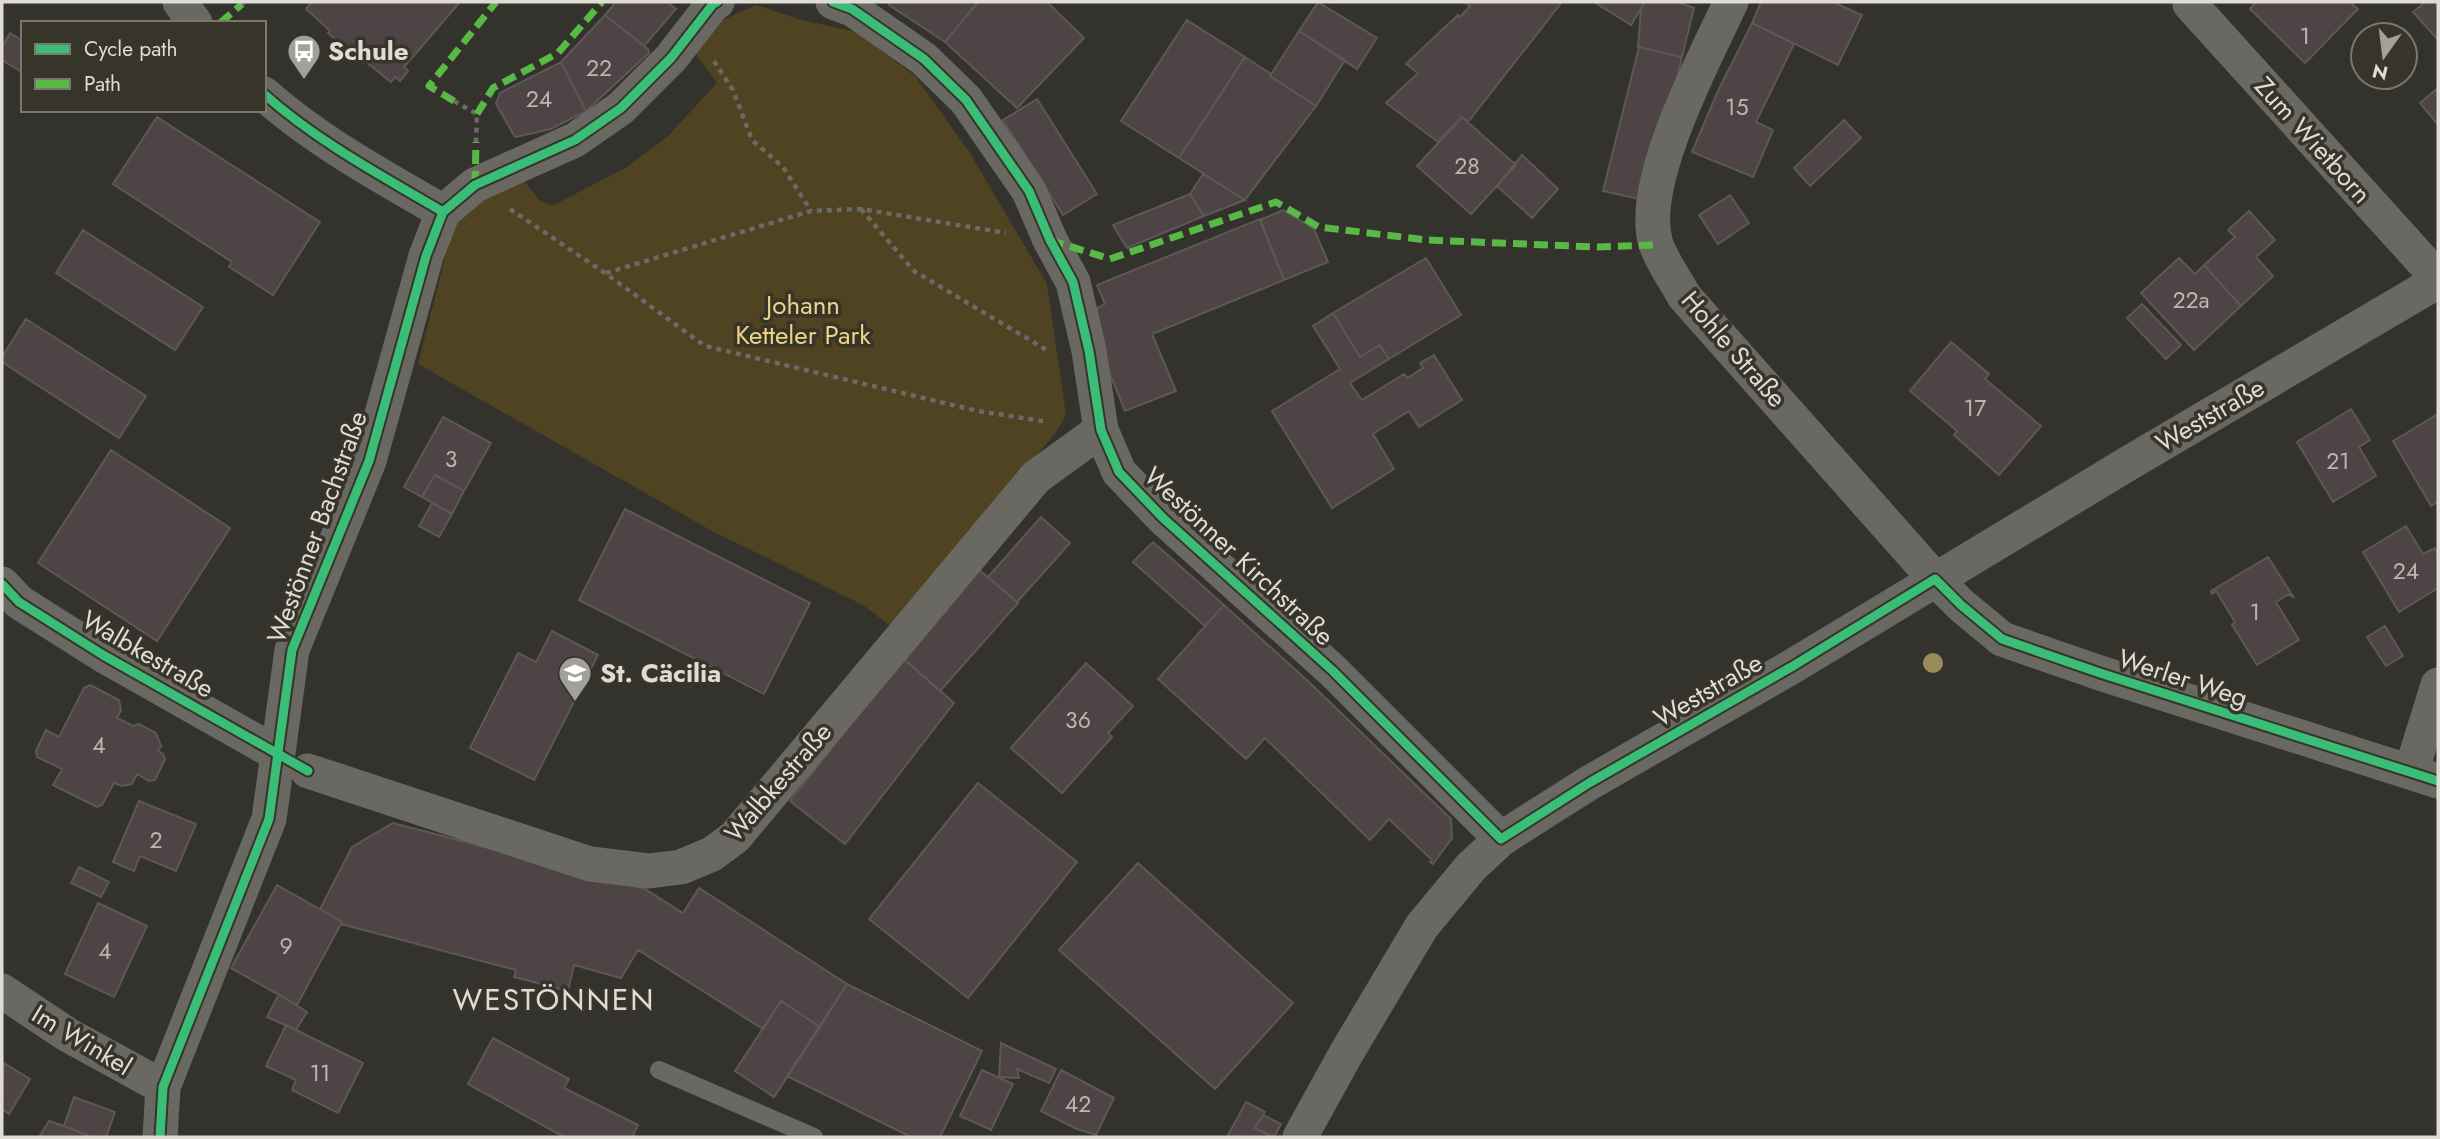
<svg xmlns="http://www.w3.org/2000/svg" width="2440" height="1139" viewBox="0 0 2440 1139" font-family="Jost,sans-serif">
<rect width="100%" height="100%" fill="#34322c"/>
<path fill="#504321" d="M 756,5 L 802,20 L 856,32 L 915,76 L 970,153 L 1047,284 L 1066,415 L 1056,432 L 894,629 L 863,605 L 712,531 L 418,364 L 455,219 L 501,187 L 524,181 L 540,201 L 552,206 L 627,167 L 668,136 L 717,83 L 691,47 L 709,26 Z"/>
<path fill="#4e4445" stroke="#5c5856" stroke-width="2" d="M 312,2 L 460,2 L 404,67 L 408,71 L 400,81 L 395,77 L 391,82 L 365,61 L 363,63 L 328,33 L 330,31 L 306,9 Z
M 616,2 L 667,2 L 676,9 L 644,46 L 605,15 Z
M 890,2 L 978,2 L 945,42 L 889,5 Z
M 978,2 L 1047,2 L 1084,38 L 1017,108 L 945,42 Z
M 1318,2 L 1377,38 L 1357,69 L 1299,31 Z
M 1464,2 L 1562,2 L 1468,122 L 1462,117 L 1438,142 L 1386,103 L 1418,73 L 1406,64 L 1458,15 L 1460,17 L 1470,6 Z
M 1594,2 L 1645,2 L 1631,25 Z
M 1645,2 L 1677,2 L 1694,8 L 1682,57 L 1638,47 L 1641,8 Z
M 1761,2 L 1833,2 L 1862,15 L 1838,65 L 1752,23 Z
M 2256,2 L 2350,2 L 2358,9 L 2305,63 L 2250,9 Z
M 2425,2 L 2438,2 L 2438,40 L 2413,12 Z
M 605,15 L 648,49 L 649,53 L 586,111 L 561,62 Z
M 1187,20 L 1245,57 L 1179,158 L 1121,121 Z
M 1752,23 L 1794,44 L 1756,122 L 1773,130 L 1753,177 L 1692,152 L 1717,93 Z
M 1299,31 L 1345,60 L 1316,106 L 1270,76 Z
M 10,33 L 23,41 L 23,73 L 2,60 L 2,47 Z
M 1639,47 L 1682,57 L 1648,201 L 1603,191 Z
M 1245,57 L 1271,74 L 1270,76 L 1316,106 L 1245,200 L 1179,158 Z
M 561,62 L 586,111 L 551,129 L 515,137 L 496,104 L 500,93 Z
M 2438,88 L 2438,125 L 2420,103 Z
M 1037,99 L 1097,194 L 1063,215 L 1003,120 Z
M 157,117 L 320,222 L 273,295 L 229,267 L 232,262 L 113,184 Z
M 1462,117 L 1516,165 L 1471,214 L 1417,166 Z
M 1844,120 L 1861,138 L 1810,186 L 1794,168 Z
M 1522,155 L 1558,189 L 1532,218 L 1497,186 Z
M 1203,174 L 1245,200 L 1204,216 L 1190,194 Z
M 1190,194 L 1204,216 L 1127,248 L 1113,225 Z
M 1730,195 L 1749,223 L 1718,244 L 1699,215 Z
M 1283,210 L 1314,229 L 1328,262 L 1284,280 L 1260,220 Z
M 2249,211 L 2275,240 L 2256,257 L 2273,276 L 2241,306 L 2204,265 L 2235,237 L 2228,230 Z
M 1260,219 L 1284,280 L 1152,334 L 1176,391 L 1125,411 L 1101,352 L 1097,308 L 1105,304 L 1097,285 Z
M 83,230 L 203,307 L 175,350 L 56,273 Z
M 1426,258 L 1461,315 L 1389,359 L 1380,345 L 1360,357 L 1333,313 Z
M 2179,258 L 2195,274 L 2204,265 L 2241,306 L 2194,350 L 2141,293 Z
M 2142,304 L 2181,345 L 2166,359 L 2127,318 Z
M 1333,313 L 1360,357 L 1380,345 L 1389,359 L 1350,383 L 1362,400 L 1404,374 L 1407,378 L 1423,368 L 1420,363 L 1434,355 L 1462,400 L 1419,427 L 1409,411 L 1373,434 L 1394,469 L 1332,508 L 1272,411 L 1340,369 L 1313,326 Z
M 26,319 L 146,396 L 119,438 L 2,362 L 2,357 Z
M 1951,342 L 1989,374 L 1985,379 L 2041,426 L 1999,475 L 1954,435 L 1957,431 L 1910,391 Z
M 2351,409 L 2370,440 L 2359,447 L 2376,476 L 2333,502 L 2297,442 Z
M 2438,414 L 2438,502 L 2431,506 L 2393,441 Z
M 443,417 L 491,443 L 464,491 L 435,475 L 422,497 L 404,487 Z
M 111,450 L 230,528 L 157,641 L 38,563 Z
M 435,475 L 464,491 L 452,514 L 422,497 Z
M 432,503 L 452,514 L 439,537 L 419,526 Z
M 625,509 L 810,603 L 764,694 L 579,600 Z
M 1041,517 L 1070,543 L 1017,602 L 988,577 Z
M 2406,526 L 2423,554 L 2435,548 L 2438,553 L 2438,588 L 2399,612 L 2363,552 Z
M 1153,542 L 1224,605 L 1205,626 L 1133,562 Z
M 2268,557 L 2294,598 L 2289,594 L 2276,602 L 2299,640 L 2257,665 L 2232,625 L 2235,622 L 2216,591 L 2212,594 L 2211,591 Z
M 977,568 L 1018,603 L 940,691 L 903,658 Z
M 1224,605 L 1310,683 L 1451,819 L 1452,838 L 1433,864 L 1430,862 L 1432,860 L 1389,819 L 1370,840 L 1265,738 L 1246,759 L 1158,679 Z
M 2385,626 L 2403,656 L 2386,666 L 2367,637 Z
M 552,631 L 598,655 L 534,780 L 470,748 L 518,653 L 536,662 Z
M 903,658 L 954,703 L 845,844 L 790,801 Z
M 1086,663 L 1133,706 L 1108,733 L 1112,737 L 1062,793 L 1011,748 Z
M 90,685 L 119,700 L 121,710 L 117,718 L 133,726 L 139,724 L 156,733 L 161,746 L 158,751 L 163,754 L 165,759 L 155,780 L 149,781 L 137,774 L 132,784 L 122,786 L 114,783 L 102,805 L 97,807 L 53,785 L 62,769 L 37,757 L 36,751 L 46,730 L 59,737 L 84,688 Z
M 978,783 L 1077,862 L 968,998 L 869,919 Z
M 139,801 L 196,824 L 176,871 L 140,856 L 134,871 L 113,862 Z
M 393,823 L 645,889 L 683,913 L 699,888 L 847,984 L 820,1027 L 781,1001 L 763,1029 L 638,950 L 621,978 L 574,965 L 568,991 L 514,977 L 516,970 L 341,924 L 342,922 L 320,909 L 352,847 Z
M 1138,863 L 1293,1003 L 1215,1089 L 1059,950 Z
M 79,867 L 109,882 L 101,897 L 71,883 Z
M 277,885 L 342,922 L 297,1005 L 231,968 Z
M 98,903 L 147,926 L 114,997 L 65,974 Z
M 847,984 L 982,1051 L 940,1137 L 911,1137 L 787,1076 Z
M 279,994 L 307,1012 L 296,1030 L 267,1017 Z
M 781,1001 L 820,1027 L 774,1097 L 735,1071 Z
M 286,1025 L 363,1063 L 338,1113 L 292,1090 L 296,1080 L 266,1066 Z
M 493,1038 L 569,1079 L 564,1088 L 638,1125 L 633,1135 L 637,1137 L 564,1137 L 468,1084 Z
M 1001,1043 L 1056,1069 L 1049,1083 L 1017,1069 L 1019,1078 L 999,1077 Z
M 4,1063 L 30,1079 L 9,1114 L 2,1109 Z
M 982,1070 L 1013,1084 L 991,1130 L 960,1116 Z
M 1061,1070 L 1114,1098 L 1096,1135 L 1077,1129 L 1041,1111 Z
M 74,1097 L 115,1112 L 106,1137 L 92,1137 L 64,1126 Z
M 1246,1102 L 1265,1112 L 1255,1128 L 1272,1137 L 1227,1137 Z
M 1263,1115 L 1281,1124 L 1274,1137 L 1255,1128 Z
M 49,1121 L 64,1126 L 92,1137 L 39,1137 Z"/>
<g fill="none" stroke-linecap="round" stroke-linejoin="round">
<path stroke="#6b6a67" stroke-width="4.5" stroke-dasharray="5 5" stroke-linecap="butt" d="M 242,4 L 244,2
M 714,61 L 733,90 L 752,140 L 783,167 L 811,211
M 454,101 L 477,114 L 476,142
M 510,209 L 605,273 L 705,346 L 978,411 L 1048,422
M 861,209 L 914,271 L 1050,352
M 606,273 L 811,211 L 861,209 L 1006,233"/>
<path stroke="#6a6863" stroke-width="18" d="M 659,1070 L 814,1137"/>
<path stroke="#6a6863" stroke-width="35" d="M 180,2 L 195,23
M 833,2 L 852,9 L 924,59 L 966,100 L 1029,191 L 1050,240 L 1073,282 L 1089,351 L 1101,430 L 1119,472 L 1163,518 L 1333,671 L 1501,839
M 1731,2 C 1705,58 1637,184 1656,244 C 1662,262 1675,279 1684,296 L 1935,579 L 1961,605 L 2002,639 L 2100,673 L 2438,781
M 2192,2 L 2190,4 L 2438,278
M 264,94 C 318,142 382,176 443,212
M 2,584 L 19,602 L 103,655 L 278,754
M 308,771 L 590,864 L 649,871 L 681,867 L 712,854 L 735,837 L 1036,477 L 1101,430
M 2411,772 L 2438,685
M 2,991 L 68,1035 L 163,1087
M 160,1137 L 163,1087 L 269,819 L 292,650 L 369,461 L 426,256 L 443,212 L 475,185 L 575,140 L 621,108 L 671,58 L 713,4 L 717,2
M 1300,1137 L 1347,1052 L 1422,926 L 1471,867 L 1501,839 L 1589,783 L 1793,666 L 2129,463 L 2438,281"/>
<path stroke="#58b947" stroke-width="7" stroke-dasharray="14 7" stroke-linecap="butt" d="M 220,23 L 242,4
M 454,101 L 429,86 L 496,2
M 477,114 L 493,88 L 558,53 L 602,2
M 475,185 L 476,142
M 1050,240 L 1110,259 L 1276,202 L 1319,227 L 1427,240 L 1597,247 L 1656,245"/>
<defs>
<path id="cycleway" d="M 833,2 L 852,9 L 924,59 L 966,100 L 1029,191 L 1050,240 L 1073,282 L 1089,351 L 1101,430 L 1119,472 L 1163,518 L 1333,671 L 1501,839 L 1589,783 L 1793,666 L 1935,579 L 1961,605 L 2002,639 L 2100,673 L 2438,781
M 264,94 C 318,142 382,176 443,212
M 2,584 L 19,602 L 103,655 L 308,771
M 160,1137 L 163,1087 L 269,819 L 292,650 L 369,461 L 426,256 L 443,212 L 475,185 L 575,140 L 621,108 L 671,58 L 713,4 L 717,2"/>
</defs>
<use href="#cycleway" stroke="#373429" stroke-width="13"/>
<use href="#cycleway" stroke="#3abd76" stroke-width="9"/>
</g>
<circle fill="#9b8b5b" cx="1933" cy="663" r="10"/>
<defs>
<symbol id="bus-pin" viewBox="-11 -11 22 30"><path d="M0 17L-7.5 6A9.5 9.5 0 1 1 7.5 6Z" fill="#a2a09a" stroke="#373429"/><path d="M-5-6H5V4H4V6H2V4H-2V6H-4V4H-5ZM-3.5-4V0h7V-4ZM-3.5 1.2v1.5H-2V1.2ZM2 1.2v1.5H3.5V1.2Z" fill="#fff"/></symbol>
<symbol id="school-pin" viewBox="-11 -11 22 30"><path d="M0 17L-7.5 6A9.5 9.5 0 1 1 7.5 6Z" fill="#a2a09a" stroke="#373429"/><path d="M0-5L7-2L0 1L-7-2ZM-4 1L0 2.5L4 1V4Q0 6-4 4Z" fill="#fff"/></symbol>
</defs>
<g fill-rule="evenodd">
<use href="#bus-pin" x="285" y="32" width="38" height="52"/>
<use href="#school-pin" x="556" y="654" width="38" height="52"/>
</g>
<g text-anchor="middle" stroke-width="7" stroke-linejoin="round" paint-order="stroke">
<g font-size="23" fill="#bab6b1">
<text x="2305" y="44">1</text>
<text x="599" y="76">22</text>
<text x="539" y="107">24</text>
<text x="1737" y="115">15</text>
<text x="1467" y="174">28</text>
<text x="2191" y="308">22a</text>
<text x="1975" y="416">17</text>
<text x="451" y="467">3</text>
<text x="2338" y="469">21</text>
<text x="2406" y="579">24</text>
<text x="2255" y="620">1</text>
<text x="1078" y="728">36</text>
<text x="99" y="753">4</text>
<text x="156" y="848">2</text>
<text x="286" y="954">9</text>
<text x="105" y="959">4</text>
<text x="320" y="1081">11</text>
<text x="1078" y="1112">42</text>
</g>
<g font-size="26" font-weight="bold" fill="#dedcd5" stroke="#373429" text-anchor="start">
<text x="328" y="60">Schule</text>
<text x="600" y="682">St. Cäcilia</text>
</g>
<g font-size="26" fill="#dedcd5" stroke="#373429">
<text transform="translate(2313 140) rotate(48)" y="9">Zum Wietborn</text>
<text transform="translate(1734 349) rotate(49)" y="9">Hohle Straße</text>
<text transform="translate(2210 415) rotate(-30)" y="9">Weststraße</text>
<text transform="translate(317 527) rotate(-70)" y="9">Westönner Bachstraße</text>
<text transform="translate(1239 556) rotate(43)" y="9">Westönner Kirchstraße</text>
<text transform="translate(148 654) rotate(30)" y="9">Walbkestraße</text>
<text transform="translate(2183 678) rotate(18)" y="9">Werler Weg</text>
<text transform="translate(1708 690) rotate(-30)" y="9">Weststraße</text>
<text transform="translate(778 782) rotate(-49)" y="9">Walbkestraße</text>
<text transform="translate(82 1040) rotate(31)" y="9">Im Winkel</text>
</g>
<g font-size="26" fill="#efd382" stroke="#373429">
<text x="803" y="314">Johann<tspan x="803" dy="30">Ketteler Park</tspan></text>
</g>
<g font-size="30" letter-spacing="2" fill="#dedcd5" stroke="#373429">
<text x="554" y="1010">WESTÖNNEN</text>
</g>
</g>
<rect width="2440" height="1139" fill="none" stroke="#dedcd5" stroke-width="7"/>
<rect x="21" y="21" width="245" height="91" fill="#373429" stroke="#7a776e" stroke-width="2"/>
<rect x="35" y="44" width="35" height="10" fill="#3abd76" stroke="#7a776e" stroke-width="2"/>
<text x="84" y="56" font-size="21" fill="#dedcd5">Cycle path</text>
<rect x="35" y="79" width="35" height="10" fill="#58b947" stroke="#7a776e" stroke-width="2"/>
<text x="84" y="91" font-size="21" fill="#dedcd5">Path</text>
<g transform="translate(2384 56) rotate(194)"><circle r="33" fill="#373429" stroke="#7a776e" stroke-width="2"/>
<path d="M0-5L12 26L0 18L-12 26Z" fill="#a2a09a"/>
<text y="-10" font-size="19" font-weight="bold" text-anchor="middle" fill="#dedcd5">N</text>
</g>
</svg>
